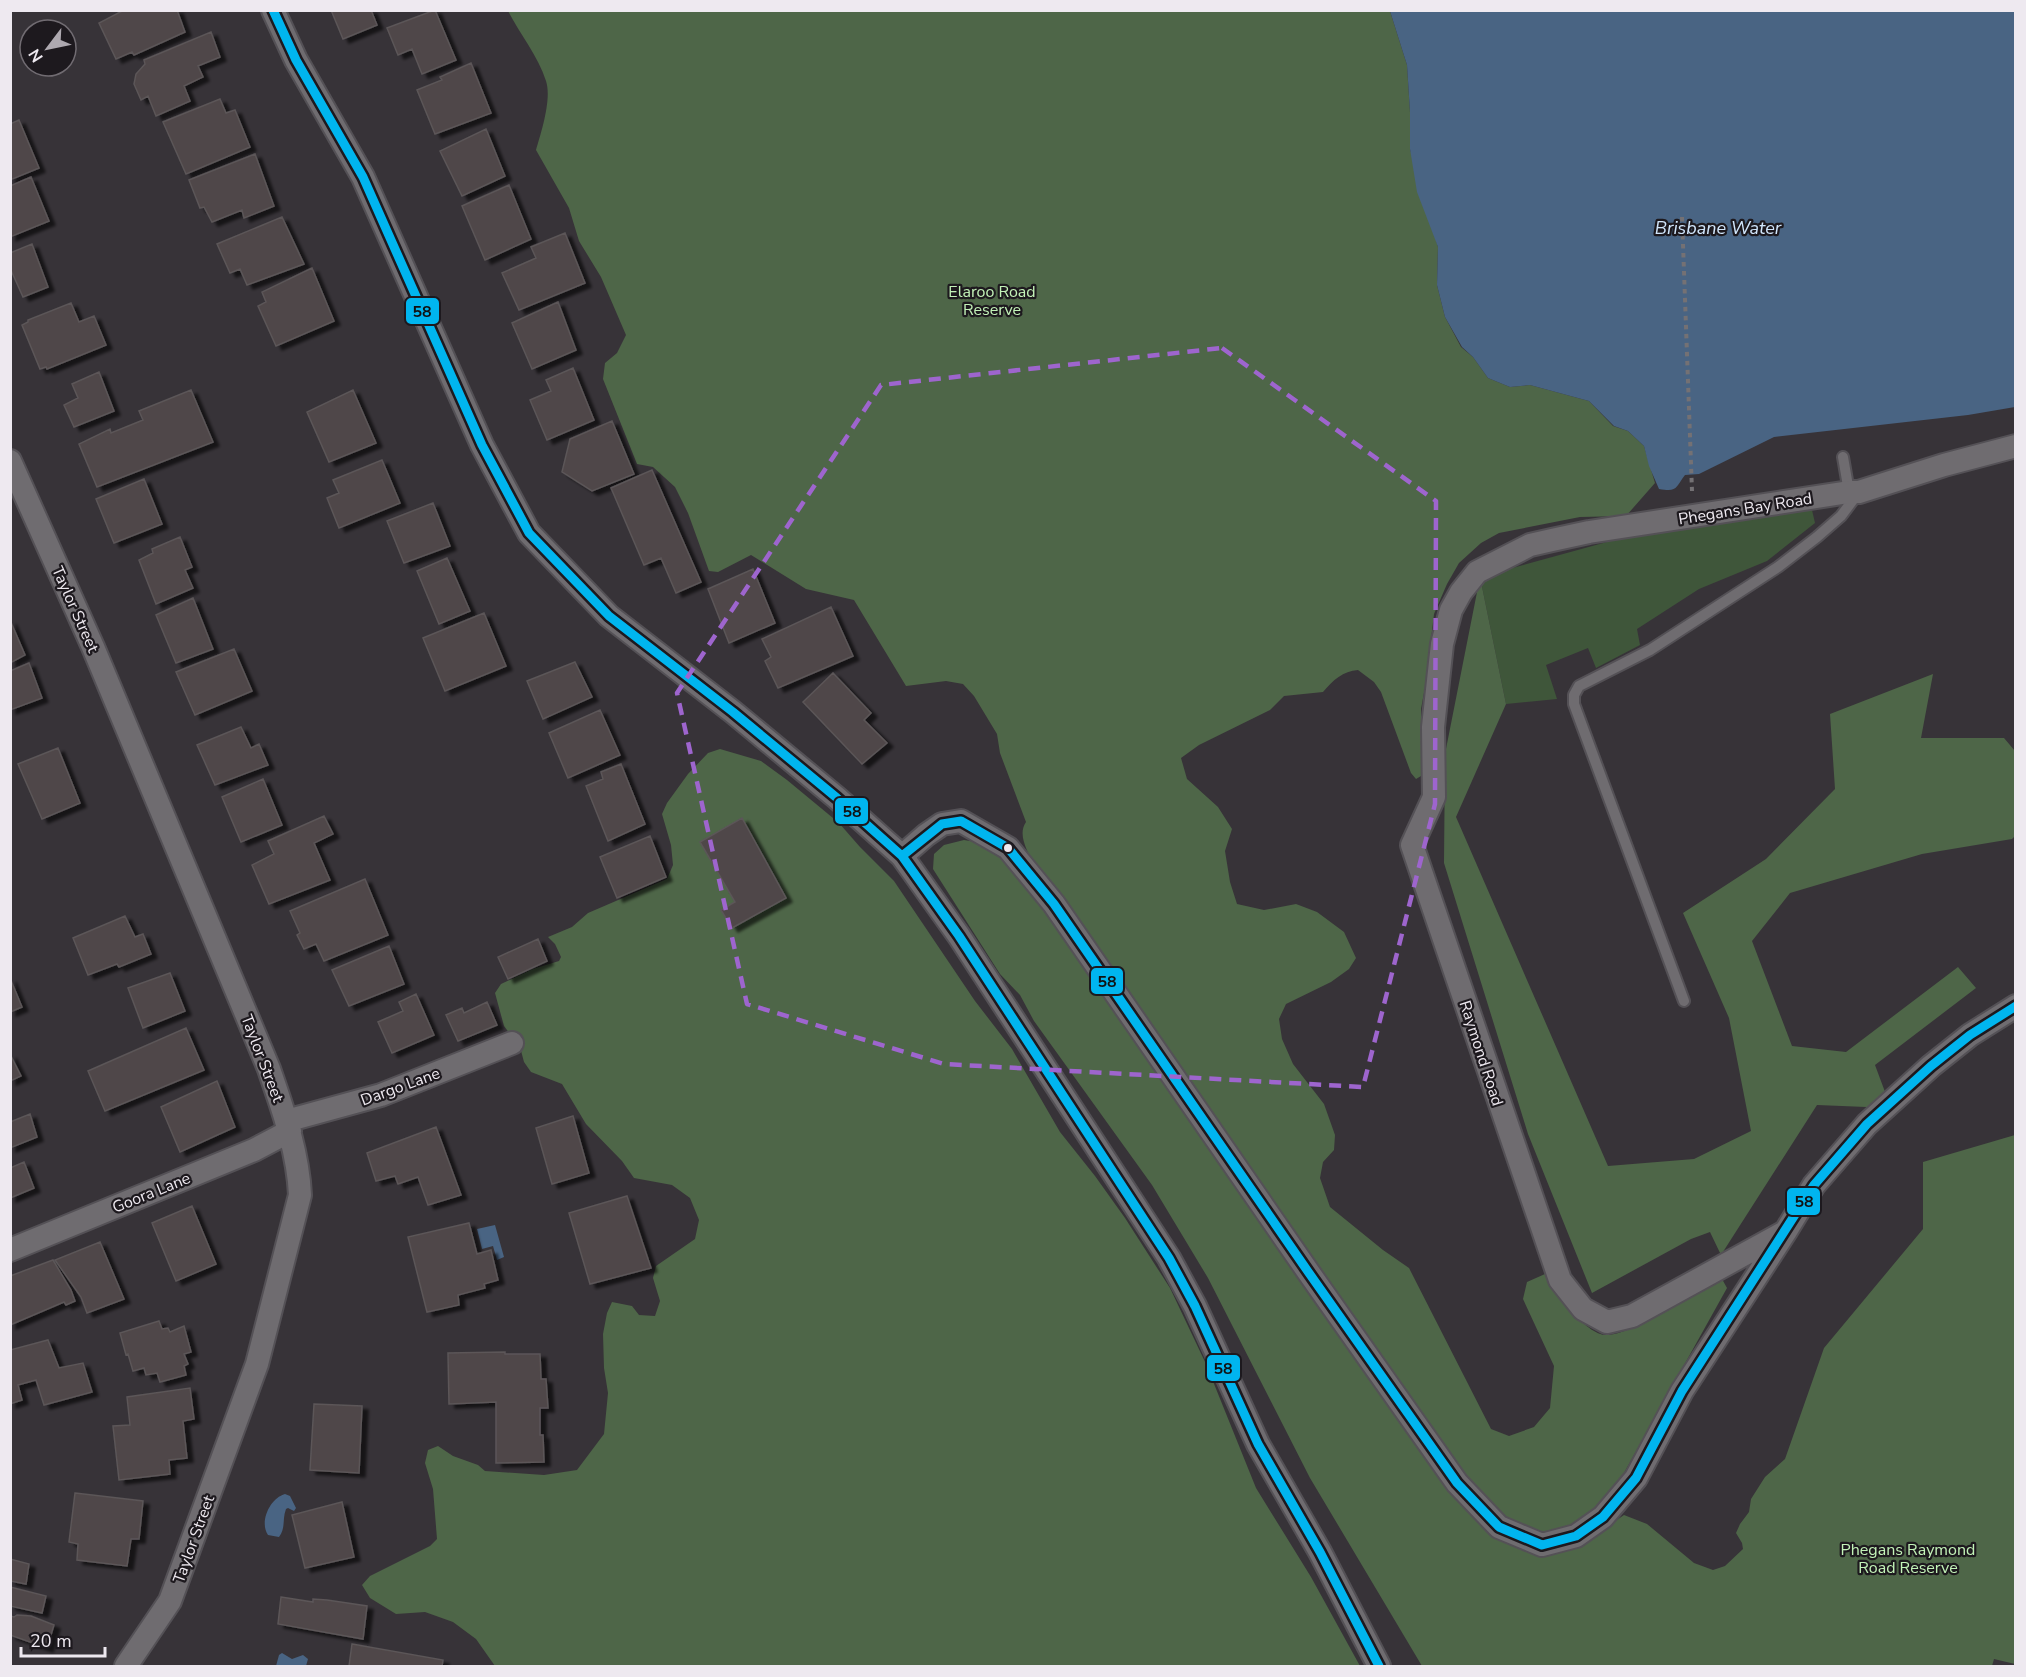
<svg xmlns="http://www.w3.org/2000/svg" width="2026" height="1677" viewBox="0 0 2026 1677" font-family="'Nunito Sans',sans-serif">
<defs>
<filter id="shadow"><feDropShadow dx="6" dy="4" stdDeviation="1.5" flood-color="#0009"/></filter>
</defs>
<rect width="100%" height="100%" fill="#373338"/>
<path fill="#3f563a" d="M 1812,510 L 1815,523 L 1767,561 L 1699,589 L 1637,629 L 1640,645 L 1596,668 L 1588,648 L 1546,665 L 1557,699 L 1506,704 L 1480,577 L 1625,537 Z"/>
<path fill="#4e6648" d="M 508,11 L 1390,11 L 1407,65 L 1410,112 L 1410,149 L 1438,247 L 1437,285 L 1445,317 L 1461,347 L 1473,357 L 1488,378 L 1510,387 L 1530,385 L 1589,401 L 1613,426 L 1628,431 L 1644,446 L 1655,483 L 1626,516 L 1580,517 L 1499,533 L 1481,543 L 1459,563 L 1447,584 L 1434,614 L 1426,682 L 1421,709 L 1421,732 L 1423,755 L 1421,776 L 1416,779 L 1411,773 L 1381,692 L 1374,682 L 1358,670 C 1343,671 1333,680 1323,692 L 1284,696 L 1270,710 L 1199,745 L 1181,758 L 1187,779 L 1218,807 L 1232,829 L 1225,851 L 1230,882 L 1237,904 L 1264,910 L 1296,904 L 1317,912 L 1344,932 L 1356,958 L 1349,969 L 1331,982 L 1286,1004 L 1279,1019 L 1282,1039 L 1293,1064 L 1324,1104 L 1335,1135 L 1334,1150 L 1323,1162 L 1320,1178 L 1330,1207 L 1383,1250 L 1409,1268 L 1491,1429 L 1509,1436 L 1534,1427 L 1550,1408 L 1554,1366 L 1523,1299 L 1527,1282 L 1545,1274 C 1550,1289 1561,1301 1572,1312 C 1580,1320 1593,1334 1605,1335 C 1628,1337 1699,1292 1722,1279 L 1727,1288 L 1619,1482 L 1595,1511 L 1568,1529 L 1544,1535 L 1506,1520 L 1465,1477 L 1033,864 C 1028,851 1017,835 1026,822 L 1000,753 L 997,734 L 974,696 L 963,684 L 946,681 L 906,686 L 854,600 L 806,589 L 751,555 L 718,572 L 709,571 L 688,513 L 675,487 L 653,467 L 637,464 L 603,379 L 605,363 L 617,353 L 626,335 L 601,277 L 579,241 L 569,208 L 536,150 C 541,133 552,99 546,81 C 538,56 520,34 508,11 Z
M 1480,577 L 1506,704 L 1456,817 L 1608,1166 L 1694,1159 L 1751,1131 L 1729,1018 L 1683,913 L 1766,859 L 1835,789 L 1830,714 L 1933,674 L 1921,738 L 2004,738 L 2015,751 L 2016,835 L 2012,839 L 1922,854 L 1790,893 L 1752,941 L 1792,1046 L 1846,1052 L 1958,967 L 1976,988 L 1875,1065 L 1891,1108 L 1817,1105 L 1721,1255 L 1710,1232 L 1691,1239 L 1592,1293 L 1528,1134 L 1444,863 L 1445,754 Z
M 720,749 L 761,761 L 787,780 L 839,823 L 860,847 L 894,881 L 975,1001 L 1012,1049 L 1060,1132 L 1095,1176 L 1125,1218 L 1170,1288 L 1206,1364 L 1256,1488 L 1311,1577 L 1360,1666 L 495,1666 L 476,1639 L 453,1622 L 425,1612 L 396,1614 L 370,1598 L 362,1585 L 370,1576 L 430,1546 L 437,1539 L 433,1489 L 425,1463 L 428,1450 L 438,1446 L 453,1456 L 478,1465 L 485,1471 L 544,1475 L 577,1470 L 604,1434 L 608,1393 L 604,1368 L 603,1334 L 607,1313 L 612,1302 L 632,1306 L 639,1315 L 655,1316 L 660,1301 L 653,1278 L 656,1266 L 695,1239 L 699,1220 L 690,1198 L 672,1185 L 634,1178 L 622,1161 L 586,1124 L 562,1084 L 531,1072 L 524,1062 L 520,1047 L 504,1026 L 495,993 L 501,984 L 533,969 L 559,961 L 561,957 L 555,944 L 548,937 L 572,927 L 588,913 L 667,879 L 673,865 L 671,845 L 662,814 L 667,803 L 688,774 L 708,753 Z
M 964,840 L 982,843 L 1005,861 L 1027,886 L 1496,1538 L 1542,1556 L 1580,1545 L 1624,1515 L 1647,1524 L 1694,1563 L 1713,1570 L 1725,1566 L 1743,1549 L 1742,1543 L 1736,1533 L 1740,1524 L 1749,1512 L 1751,1499 L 1765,1477 L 1785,1459 L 1824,1348 L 1923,1229 L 1923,1162 L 2015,1135 L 2015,1664 L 1994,1659 L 1992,1666 L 1422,1666 L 1310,1478 L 1208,1278 L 1152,1185 L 1034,1021 L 1020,995 L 1000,974 L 933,869 L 934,854 L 944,845 Z"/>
<path fill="#496483" d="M 1390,11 L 2015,11 L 2015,407 L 1968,415 L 1774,437 L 1699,474 L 1685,475 C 1675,488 1678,492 1659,489 L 1649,466 L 1644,446 L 1628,431 L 1614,426 L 1589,401 L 1530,385 L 1510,387 L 1488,378 L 1473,357 L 1462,347 L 1445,317 L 1437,285 L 1438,247 L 1417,192 L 1410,149 L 1410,112 L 1407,65 Z
M 495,1225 L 504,1257 L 497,1260 L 493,1246 L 482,1249 L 477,1229 Z
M 285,1494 L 290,1496 L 296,1508 L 294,1511 L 288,1508 L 286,1509 C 282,1519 286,1528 279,1537 L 268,1535 C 259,1522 270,1498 285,1494 Z
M 282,1653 L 292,1659 L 303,1655 L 308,1659 L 306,1666 L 276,1666 L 279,1655 Z"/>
<path fill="#504748" stroke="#5b5658" stroke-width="1.5" filter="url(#shadow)" d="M 124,10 L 177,10 L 185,32 L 134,55 L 132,52 L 116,59 L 99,23 Z
M 331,10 L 371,10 L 377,25 L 343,39 Z
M 435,10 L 456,60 L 422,74 L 412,49 L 398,55 L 387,28 Z
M 211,32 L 220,57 L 198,66 L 203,77 L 184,86 L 190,101 L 156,116 L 148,96 L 141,100 L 134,84 L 136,74 L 145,64 L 144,60 Z
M 471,63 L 491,113 L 435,134 L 417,90 L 442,80 L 440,77 Z
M 220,99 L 226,113 L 235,110 L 250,147 L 186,174 L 163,122 Z
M 19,120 L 39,168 L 10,180 L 10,124 Z
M 486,129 L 505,176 L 462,196 L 440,151 Z
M 255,154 L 274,206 L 244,218 L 242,210 L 212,222 L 204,207 L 200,208 L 189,180 Z
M 31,177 L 49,221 L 10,237 L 10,186 Z
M 509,185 L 531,239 L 485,260 L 462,206 Z
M 282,217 L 304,264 L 247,285 L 240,269 L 230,273 L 217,244 Z
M 565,233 L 585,283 L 519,310 L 502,273 L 536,258 L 531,247 Z
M 32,244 L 48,287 L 23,297 L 10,268 L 10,253 Z
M 312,268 L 334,321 L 276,346 L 258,306 L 266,302 L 262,292 Z
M 558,302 L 576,350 L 532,369 L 512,323 Z
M 71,303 L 79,322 L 94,316 L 106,345 L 47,369 L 46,367 L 40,369 L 22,325 L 28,322 L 28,320 Z
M 573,368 L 594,420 L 547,440 L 530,400 L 551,391 L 546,380 Z
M 99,372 L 114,411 L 74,427 L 64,405 L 78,398 L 72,384 Z
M 191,390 L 213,442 L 97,487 L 79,444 L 110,429 L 111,433 L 143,420 L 139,411 Z
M 353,390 L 376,443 L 329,462 L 307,412 Z
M 612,421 L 634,474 L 592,491 L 562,472 L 570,439 Z
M 382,460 L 400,503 L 339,528 L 327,498 L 339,493 L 333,480 Z
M 652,470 L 701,582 L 676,593 L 661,558 L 644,565 L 611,488 Z
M 144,479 L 162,524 L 114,543 L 96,499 Z
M 433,503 L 450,546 L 404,563 L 387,521 Z
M 180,537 L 192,567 L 185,570 L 193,588 L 156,604 L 139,560 L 153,553 L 152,549 Z
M 447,558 L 470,611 L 439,624 L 417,571 Z
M 753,569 L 775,623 L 729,643 L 708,589 Z
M 193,598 L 213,649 L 176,663 L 156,615 Z
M 831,607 L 853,656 L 778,688 L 765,661 L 771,657 L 762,639 Z
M 484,613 L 506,666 L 445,691 L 423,638 Z
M 10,620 L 25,655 L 10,663 Z
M 234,649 L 252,691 L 195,715 L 176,672 Z
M 575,662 L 592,697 L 543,719 L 527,681 Z
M 29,663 L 42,698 L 10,710 L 10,671 Z
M 833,673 L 871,713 L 864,720 L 887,743 L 862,764 L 803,702 Z
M 600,710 L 620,755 L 568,778 L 549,733 Z
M 241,727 L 251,748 L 259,744 L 268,765 L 215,785 L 197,745 Z
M 58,748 L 80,803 L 42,819 L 18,764 Z
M 621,764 L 645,824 L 608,841 L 586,786 L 603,779 L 601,772 Z
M 263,779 L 282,825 L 241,842 L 222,797 Z
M 324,816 L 333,834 L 314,843 L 330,880 L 269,904 L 252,865 L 274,854 L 268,841 Z
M 742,818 L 786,898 L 732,928 L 721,910 L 735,902 L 700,842 Z
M 650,836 L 666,877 L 617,898 L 600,857 Z
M 365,879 L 388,935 L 324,961 L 316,944 L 304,949 L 297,935 L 300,933 L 290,911 Z
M 125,916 L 135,937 L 143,934 L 151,954 L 119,967 L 117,964 L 88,975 L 73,938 Z
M 538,939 L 547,961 L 508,979 L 498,957 Z
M 389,946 L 404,984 L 349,1006 L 332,970 Z
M 170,973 L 185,1011 L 143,1028 L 128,988 Z
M 10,978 L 22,1007 L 10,1012 Z
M 416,994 L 434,1035 L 392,1053 L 378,1022 L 403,1011 L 399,1002 Z
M 487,1002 L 497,1025 L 458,1041 L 446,1015 L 462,1008 L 464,1013 Z
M 186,1028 L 204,1070 L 105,1111 L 88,1071 Z
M 10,1054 L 21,1076 L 10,1081 Z
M 217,1081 L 235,1127 L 180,1152 L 161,1107 Z
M 30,1114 L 37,1137 L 10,1148 L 10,1122 Z
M 573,1116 L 589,1173 L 552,1184 L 536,1128 Z
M 436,1127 L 461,1195 L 428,1205 L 418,1177 L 398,1184 L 395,1176 L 376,1181 L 367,1153 Z
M 24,1162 L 34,1188 L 10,1198 L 10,1168 Z
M 627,1196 L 651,1268 L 590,1284 L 569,1213 Z
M 192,1206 L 216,1264 L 176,1281 L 152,1223 Z
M 469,1223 L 477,1254 L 491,1250 L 498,1280 L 484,1284 L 485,1288 L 458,1295 L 459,1305 L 427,1312 L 408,1237 Z
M 100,1242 L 124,1299 L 87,1313 L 81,1297 L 55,1260 Z
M 53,1260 L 71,1290 L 75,1301 L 66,1305 L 64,1302 L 10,1325 L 10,1276 Z
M 159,1321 L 162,1329 L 168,1328 L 170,1332 L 184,1326 L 191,1352 L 184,1354 L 188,1364 L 184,1366 L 186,1375 L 160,1382 L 157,1373 L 146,1375 L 144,1368 L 133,1371 L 128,1354 L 126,1355 L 120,1333 Z
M 48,1340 L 59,1368 L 83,1363 L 92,1392 L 44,1405 L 36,1380 L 18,1385 L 22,1400 L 10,1404 L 10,1350 Z
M 505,1352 L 505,1354 L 540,1354 L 541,1379 L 546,1379 L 548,1408 L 540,1408 L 540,1435 L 543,1435 L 544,1462 L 496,1463 L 496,1402 L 449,1404 L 448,1353 Z
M 190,1388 L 194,1419 L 183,1421 L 187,1458 L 169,1460 L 170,1474 L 119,1480 L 113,1426 L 130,1425 L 127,1397 Z
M 314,1404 L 362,1406 L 359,1473 L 310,1470 Z
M 75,1493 L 143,1501 L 139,1539 L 131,1539 L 127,1566 L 77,1560 L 78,1544 L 69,1542 Z
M 342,1502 L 354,1557 L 305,1568 L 292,1515 Z
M 10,1559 L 29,1564 L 26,1584 L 10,1581 Z
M 10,1587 L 46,1596 L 42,1613 L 10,1606 Z
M 281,1597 L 313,1602 L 313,1599 L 327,1600 L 367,1606 L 363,1639 L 278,1624 Z
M 17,1615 L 31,1616 L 54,1625 L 47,1648 L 10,1635 L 10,1616 L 14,1617 Z
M 352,1644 L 443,1660 L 442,1666 L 349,1666 Z"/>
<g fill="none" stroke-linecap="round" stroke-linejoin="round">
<defs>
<path id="lane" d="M 1843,457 L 1849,492
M 1684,1001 L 1574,704 L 1574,695 L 1579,686 L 1650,650 L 1778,567 L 1817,537 L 1841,516 L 1859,492"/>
<path id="street" d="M 273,10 L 296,60 L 363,177 L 482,445 L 529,533 L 609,616 L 733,712 L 837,798 L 902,856 L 959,936 L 1169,1258 L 1195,1306 L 1258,1444 L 1320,1552 L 1379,1666
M 10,461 L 93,647 L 269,1069 C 283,1110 298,1151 300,1195 L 257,1364 L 170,1601 L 126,1666
M 902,856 L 926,835 L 942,824 L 961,821 L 1008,848 L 1054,904 L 1309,1273 L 1457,1483 L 1499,1527 L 1542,1545 L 1576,1536 L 1603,1517 L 1636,1478 L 1682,1391 L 1786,1231 L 1814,1185 L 1867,1124 L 1931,1066 L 1970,1035 L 2016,1006
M 286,1121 L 381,1095 L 512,1043
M 1785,1232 L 1632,1316 L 1607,1322 L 1583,1309 L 1560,1280 L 1412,845 L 1434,797 L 1433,727 L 1442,644 L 1451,610 L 1461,592 L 1477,572 L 1530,545 L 1552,540 L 1589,532 L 1849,492 L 1859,492 L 1944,465 L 2016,446
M 10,1250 L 254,1150 L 290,1131"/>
</defs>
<use href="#lane" stroke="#545156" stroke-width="14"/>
<use href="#street" stroke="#545156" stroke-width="26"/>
<path stroke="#747174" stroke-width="4" stroke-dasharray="4.5 4.5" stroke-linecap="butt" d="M 1682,217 L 1692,491"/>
<use href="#lane" stroke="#6f6c70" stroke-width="10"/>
<use href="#street" stroke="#6f6c70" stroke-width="22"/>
<defs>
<path id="bus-1" d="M 273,10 L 296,60 L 363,177 L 482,445 L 529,533 L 609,616 L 733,712 L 837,798 L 902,856 L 959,936 L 1169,1258 L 1195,1306 L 1258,1444 L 1320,1552 L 1379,1666
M 902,856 L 942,824 L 961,821 L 1008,848 L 1054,904 L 1309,1273 L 1457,1483 L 1499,1527 L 1542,1545 L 1576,1536 L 1603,1517 L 1636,1478 L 1682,1391 L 1814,1185 L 1867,1124 L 1931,1066 L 1970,1035 L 2016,1006"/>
</defs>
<use href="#bus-1" stroke="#1d191e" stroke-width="14"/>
<use href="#bus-1" stroke="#00b5ef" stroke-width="9"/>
</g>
<path fill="none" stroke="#9e65ce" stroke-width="4.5" stroke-dasharray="12 8" stroke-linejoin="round" d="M 1222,348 L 1436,501 L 1435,804 L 1363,1087 L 944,1064 L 747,1004 L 677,693 L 881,385 Z"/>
<circle fill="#eee9f0" stroke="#1d191e" stroke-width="2" cx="1008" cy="848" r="5"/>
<g text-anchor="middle" stroke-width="4.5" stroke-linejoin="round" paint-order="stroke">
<g font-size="16" fill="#c3f3b8" stroke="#1d191e">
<text x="992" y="297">Elaroo Road<tspan x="992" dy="18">Reserve</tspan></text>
<text x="1908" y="1555">Phegans Raymond<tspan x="1908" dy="18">Road Reserve</tspan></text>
</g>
<g font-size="16" fill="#eee9f0" stroke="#1d191e">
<text transform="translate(1745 508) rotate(-9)" y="6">Phegans Bay Road</text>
<text transform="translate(76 609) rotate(66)" y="6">Taylor Street</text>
<text transform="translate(1482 1053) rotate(72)" y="6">Raymond Road</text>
<text transform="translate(263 1058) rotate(69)" y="6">Taylor Street</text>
<text transform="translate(400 1086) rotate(-20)" y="6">Dargo Lane</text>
<text transform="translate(151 1192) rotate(-22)" y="6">Goora Lane</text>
<text transform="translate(193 1539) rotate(-70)" y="6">Taylor Street</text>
</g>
<g font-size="18" font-style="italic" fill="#d2e7fd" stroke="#1d191e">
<text x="1718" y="234">Brisbane Water</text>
</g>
</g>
<g stroke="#1d191e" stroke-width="2">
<rect x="405" y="297" width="35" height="28" rx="6" fill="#00b5ef"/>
<rect x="834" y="797" width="35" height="28" rx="6" fill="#00b5ef"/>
<rect x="1090" y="967" width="34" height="28" rx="6" fill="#00b5ef"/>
<rect x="1786" y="1187" width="35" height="29" rx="6" fill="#00b5ef"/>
<rect x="1206" y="1354" width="35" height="28" rx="6" fill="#00b5ef"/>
</g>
<g font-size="16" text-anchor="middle" font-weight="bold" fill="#111">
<text x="422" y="317">58</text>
<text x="852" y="817">58</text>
<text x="1107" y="987">58</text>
<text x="1804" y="1207">58</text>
<text x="1223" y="1374">58</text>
</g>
<rect width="2026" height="1677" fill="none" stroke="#eee9f0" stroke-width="24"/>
<g transform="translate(48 48) rotate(238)"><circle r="28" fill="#1d191e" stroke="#716c72" stroke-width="1.5"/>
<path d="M0-4.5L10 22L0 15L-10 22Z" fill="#aea9b0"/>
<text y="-9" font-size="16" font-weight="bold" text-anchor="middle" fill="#eee9f0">N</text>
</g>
<path d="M21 1647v9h84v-9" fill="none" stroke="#eee9f0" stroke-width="3"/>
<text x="30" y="1647" font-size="18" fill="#eee9f0" stroke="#1d191e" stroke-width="4.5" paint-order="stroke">20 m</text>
</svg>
